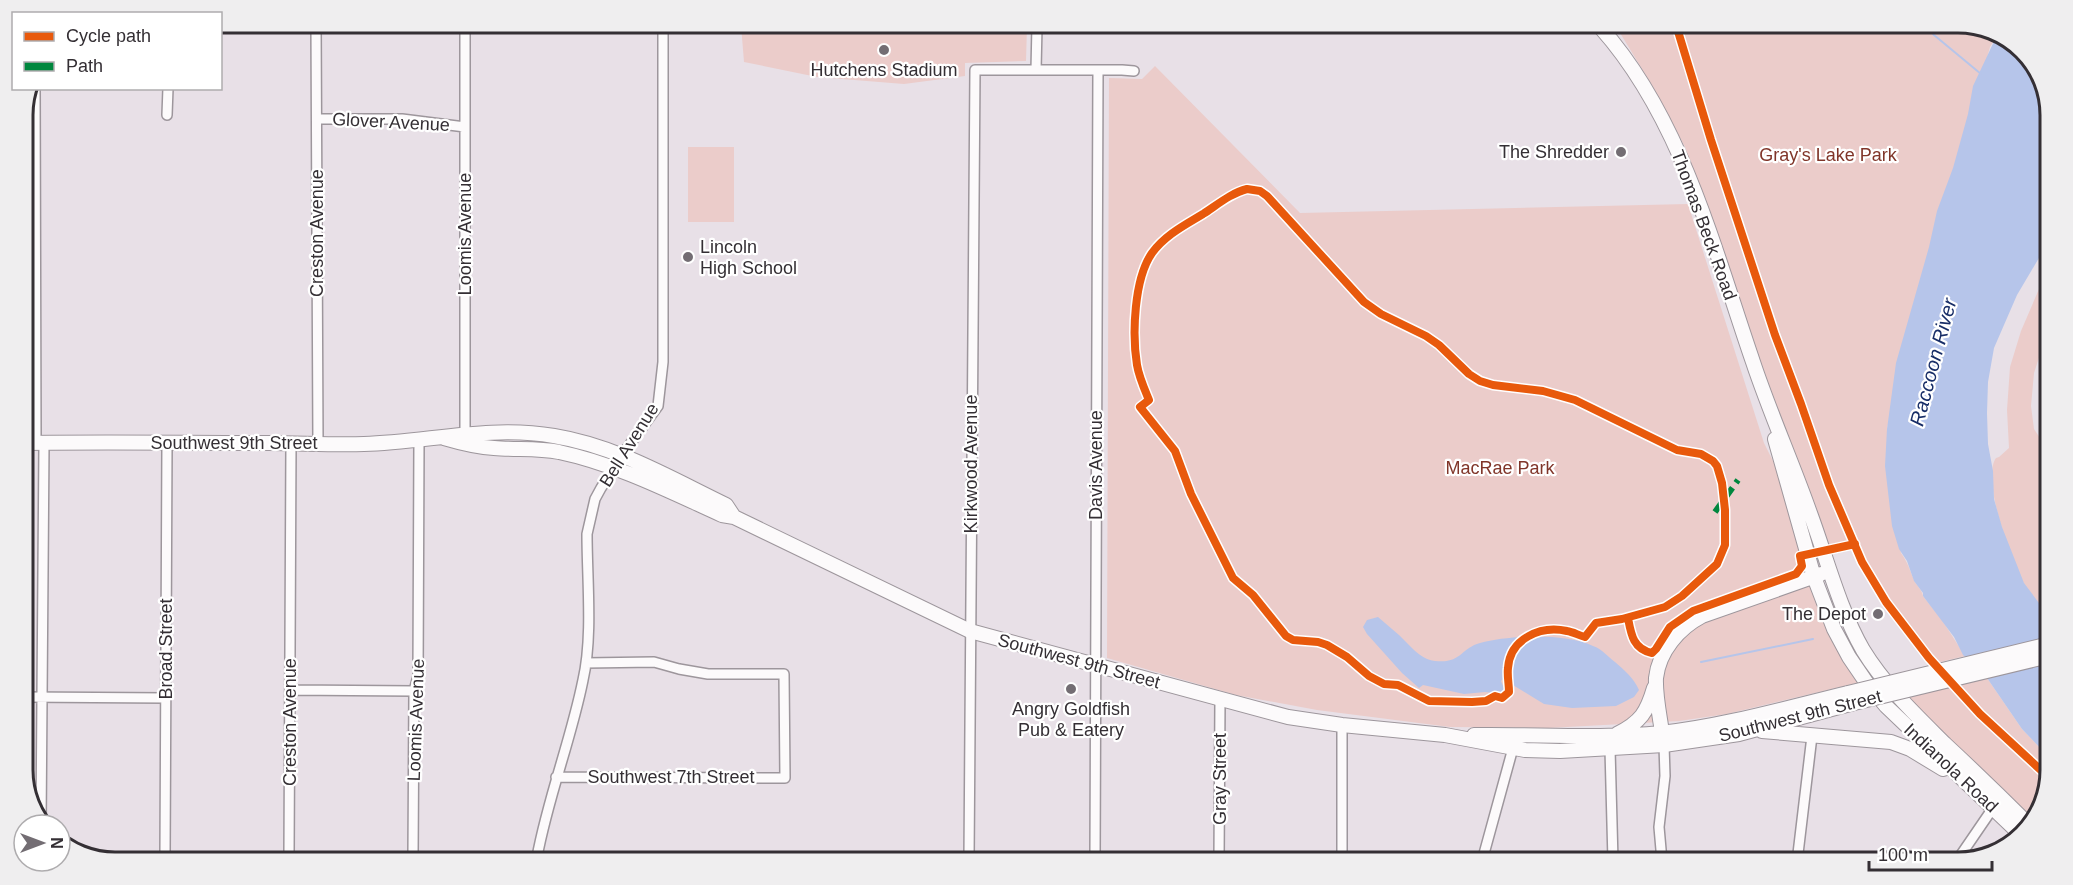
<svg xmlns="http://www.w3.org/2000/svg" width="2073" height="885" viewBox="0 0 2073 885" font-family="Arial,sans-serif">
<rect width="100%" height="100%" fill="#e8e0e7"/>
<path fill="#ebccca" d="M 741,25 L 1027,26 L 1026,61 L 965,63 L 965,76 L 904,84 L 817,77 L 744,62 Z
M 1617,28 L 1993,29 L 1998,33 L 1990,47 L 1891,409 L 1887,429 L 1901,553 C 1907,561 1910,570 1914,580 C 1917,586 1922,590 1923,596 L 1942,620 L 1965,656 L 1932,664 L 1884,602 L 1854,548 L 1829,553 L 1775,411 L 1685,147 L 1653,87 Z
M 1155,66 L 1300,213 L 1688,204 L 1764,443 L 1779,473 L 1861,682 L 1727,714 L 1679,721 L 1548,728 L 1450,727 L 1317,710 L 1236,695 L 1107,658 L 1109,78 L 1142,79 Z
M 688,147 L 734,147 L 734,222 L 688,222 Z
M 2049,272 L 2048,330 L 2034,373 L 2031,406 L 2034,429 L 2047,449 L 2045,611 C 2037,603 2029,592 2023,582 C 2011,559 1981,479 1996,458 L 1999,457 L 2009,448 L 2007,410 L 2010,367 L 2021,331 L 2042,282 Z
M 1985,675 L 2022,729 L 2044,752 L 2044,770 L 1983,713 L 1956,683 Z
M 1949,684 L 1975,712 L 2044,777 L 2044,805 L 2032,819 L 1918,710 L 1906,695 Z"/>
<path fill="#b6c5ea" d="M 1998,33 L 2035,63 L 2050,109 L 2049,241 L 2017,295 L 1994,348 L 1988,382 L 1987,413 L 1988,444 L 1993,471 L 1994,499 L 2002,527 L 2024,583 L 2045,611 L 2044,752 L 2022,729 L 1985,675 L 1963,655 L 1954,637 L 1923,596 L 1923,593 L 1914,581 L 1907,561 L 1899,549 L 1892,526 L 1885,466 L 1887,429 L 1896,363 L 1929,247 L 1937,211 L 1953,168 L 1968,114 L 1973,86 Z
M 1378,617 C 1385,623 1392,629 1399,635 C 1410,645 1419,659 1435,661 C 1461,664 1461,648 1480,643 C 1510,635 1565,633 1593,646 C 1602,649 1608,657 1615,662 C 1624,670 1634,678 1639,690 L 1634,697 L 1616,706 L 1572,708 L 1544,704 L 1503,679 L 1501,681 L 1505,691 L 1503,694 L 1485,692 L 1464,694 L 1423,685 L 1419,688 L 1402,673 L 1367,634 L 1363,627 L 1367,620 Z"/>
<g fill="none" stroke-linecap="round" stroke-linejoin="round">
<path stroke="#b6c5ea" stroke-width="2" d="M 1929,29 L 1934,35 L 1981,74
M 1701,662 L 1813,639"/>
<defs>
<path id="minor" d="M 316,23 L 318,443
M 1036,70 L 1037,26
M 35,88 L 36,443
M 167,115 L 168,88
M 317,119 L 402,119 L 465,127
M 465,438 L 465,24
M 290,690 L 414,691
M 23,697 L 166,698
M 1610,749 L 1613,861
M 556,777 L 785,778 L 784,674 L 708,674 L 679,669 L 654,662 L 586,663
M 41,825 L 44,443
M 165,856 L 167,443
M 289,856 L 291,443
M 413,857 L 414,691 L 418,676 L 419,440
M 537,857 C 548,797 571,740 583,680 C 593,636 587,580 587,534 L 595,499 L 601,488 L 622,455 L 658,406 L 663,362 L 663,25
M 969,859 L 975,70 L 1122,70 L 1134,71
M 1095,859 L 1098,70
M 1219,860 L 1220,699
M 1342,860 L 1342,725
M 1482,861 L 1513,748
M 1662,861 L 1659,827 L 1665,776 L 1664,745
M 1797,862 L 1812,736
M 1956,862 L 1995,805"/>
<path id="secondary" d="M 1601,28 C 1682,119 1714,249 1753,362 C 1770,413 1792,462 1810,513 C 1827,559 1839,608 1863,650 C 1885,686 1916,715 1945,744 C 1973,770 2001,797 2028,824
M 444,438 C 461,443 477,447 494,448 C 516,450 537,448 559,452 C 616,464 669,491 722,515 L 734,517 L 970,631 L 1288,717 L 1342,725 L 1445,735 L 1525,750 L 1560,751 L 1664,745 L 1739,734 L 1854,703
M 1775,439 L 1814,577 L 1834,629 L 1849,657 L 1866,682 L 1886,706 L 2020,834
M 23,443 C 105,442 186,443 268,443 C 300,443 332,445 364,444 C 428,442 489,425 554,436 C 616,446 670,478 726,505 L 734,517
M 1762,731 L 1891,742 L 1910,749 L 1943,769
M 1617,734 C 1641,722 1647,712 1654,688
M 1474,735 C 1536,734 1599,739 1661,733 C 1724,726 1786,708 1848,693
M 1663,740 C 1661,721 1655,697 1656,678 C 1659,651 1679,628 1702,616 L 1821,574"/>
</defs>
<use href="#minor" stroke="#9d969c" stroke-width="12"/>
<use href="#secondary" stroke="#9d969c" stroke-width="16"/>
<use href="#minor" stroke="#fcfafb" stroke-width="9"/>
<use href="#secondary" stroke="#fcfafb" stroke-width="14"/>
<defs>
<path id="secondary-bridge" d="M 1848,693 L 2045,645
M 1854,703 L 2045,657"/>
</defs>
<use href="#secondary-bridge" stroke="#9d969c" stroke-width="16" stroke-linecap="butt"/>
<use href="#secondary-bridge" stroke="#fcfafb" stroke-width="14"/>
<path stroke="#00873e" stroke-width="6" stroke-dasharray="12 6" stroke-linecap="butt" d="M 1715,512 L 1738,480"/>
<defs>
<path id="cycleway" d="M 1677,28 L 1711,140 L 1775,335 L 1801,404 L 1829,485 L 1862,562 L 1886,602 L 1929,658 L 1980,714 L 2044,773
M 1247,189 L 1260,191 L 1267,196 L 1364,302 L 1381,314 L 1426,336 L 1439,345 L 1469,374 L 1480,381 L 1493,385 L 1543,391 L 1575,400 L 1677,450 L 1701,454 L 1713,461 L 1717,466 L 1722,483 L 1725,510 L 1725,545 L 1717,564 L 1682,596 L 1665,607 L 1622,619 L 1596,623 L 1585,637 C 1578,635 1573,632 1567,631 C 1540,625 1510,639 1508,668 C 1507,676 1509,684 1509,692 L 1502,698 L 1495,696 L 1486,701 L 1472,702 L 1429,701 L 1398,685 L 1384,684 L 1369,676 L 1347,657 L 1327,645 L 1318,642 L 1293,640 L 1286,636 L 1253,595 L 1233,578 L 1191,494 L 1175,451 L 1140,407 L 1149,400 C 1144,388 1139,377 1137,365 C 1132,334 1134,279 1152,253 C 1165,235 1185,225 1203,214 C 1217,205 1231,193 1247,189 Z
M 1628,618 C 1631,634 1633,649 1652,653 L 1656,649 L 1670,627 L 1693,611 L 1796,574 L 1802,566 L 1800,556 L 1855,544"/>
</defs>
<use href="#cycleway" stroke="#fff" stroke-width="11"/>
<use href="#cycleway" stroke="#e8590c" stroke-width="8"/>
</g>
<g fill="#736d73" stroke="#fff" stroke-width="2">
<circle cx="884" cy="50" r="6"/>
<circle cx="1621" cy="152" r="6"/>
<circle cx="688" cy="257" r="6"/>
<circle cx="1878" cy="614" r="6"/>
<circle cx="1071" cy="689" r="6"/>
</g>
<g text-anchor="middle" stroke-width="4.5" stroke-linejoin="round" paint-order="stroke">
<g font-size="18" fill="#342f34" stroke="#fff">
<text x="884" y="76">Hutchens Stadium</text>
<text x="1609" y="158" text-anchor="end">The Shredder</text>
<text x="700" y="253" text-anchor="start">Lincoln<tspan x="700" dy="21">High School</tspan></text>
<text x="1866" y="620" text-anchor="end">The Depot</text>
<text x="1071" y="715">Angry Goldfish<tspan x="1071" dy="21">Pub &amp; Eatery</tspan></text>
</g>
<g font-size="18" fill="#342f34" stroke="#fff">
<text transform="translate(391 122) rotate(3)" y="6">Glover Avenue</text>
<text transform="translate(1704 225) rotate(70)" y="6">Thomas Beck Road</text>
<text transform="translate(317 233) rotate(-90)" y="6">Creston Avenue</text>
<text transform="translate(465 234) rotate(-90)" y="6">Loomis Avenue</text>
<text x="234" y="449">Southwest 9th Street</text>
<text transform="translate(629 445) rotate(-58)" y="6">Bell Avenue</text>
<text transform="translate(971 464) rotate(-90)" y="6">Kirkwood Avenue</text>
<text transform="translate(1096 465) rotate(-90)" y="6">Davis Avenue</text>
<text transform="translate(166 649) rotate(-90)" y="6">Broad Street</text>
<text transform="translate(1079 661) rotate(15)" y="6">Southwest 9th Street</text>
<text transform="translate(1800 716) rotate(-14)" y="6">Southwest 9th Street</text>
<text transform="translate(416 720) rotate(-88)" y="6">Loomis Avenue</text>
<text transform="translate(290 722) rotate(-90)" y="6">Creston Avenue</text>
<text transform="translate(1951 768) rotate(43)" y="6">Indianola Road</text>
<text x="671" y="783">Southwest 7th Street</text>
<text transform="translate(1220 779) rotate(-90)" y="6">Gray Street</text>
</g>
<g font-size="18" fill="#803529" stroke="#fff">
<text x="1828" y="161">Gray's Lake Park</text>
<text x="1500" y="474">MacRae Park</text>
</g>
<g font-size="20" font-style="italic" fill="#172d67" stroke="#fff">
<text transform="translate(1933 362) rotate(-75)" y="7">Raccoon River</text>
</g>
</g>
<path d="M0 0H2073V885H0ZM115 33H1958A82 82 0 0 1 2040 115V770A82 82 0 0 1 1958 852H115A82 82 0 0 1 33 770V115A82 82 0 0 1 115 33Z" fill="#efeeef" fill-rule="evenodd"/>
<path fill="none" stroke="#342f34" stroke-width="3" d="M115 33H1958A82 82 0 0 1 2040 115V770A82 82 0 0 1 1958 852H115A82 82 0 0 1 33 770V115A82 82 0 0 1 115 33Z"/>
<rect x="12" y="12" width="210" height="78" fill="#ffffff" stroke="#aeacae" stroke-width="1.5"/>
<rect x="24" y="32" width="30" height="9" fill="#e8590c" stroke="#aeacae" stroke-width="1.5"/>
<text x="66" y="42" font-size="18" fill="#342f34">Cycle path</text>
<rect x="24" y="62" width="30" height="9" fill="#00873e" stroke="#aeacae" stroke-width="1.5"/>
<text x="66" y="72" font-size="18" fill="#342f34">Path</text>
<g transform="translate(42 843) rotate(90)"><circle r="28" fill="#ffffff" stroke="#aeacae" stroke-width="1.5"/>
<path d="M0-4.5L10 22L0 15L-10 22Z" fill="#736d73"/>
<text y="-9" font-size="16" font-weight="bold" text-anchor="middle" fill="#342f34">N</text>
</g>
<path d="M1869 861v9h123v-9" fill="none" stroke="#342f34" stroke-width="3"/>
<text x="1878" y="861" font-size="18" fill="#342f34" stroke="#ffffff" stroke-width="4.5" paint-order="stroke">100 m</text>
</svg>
